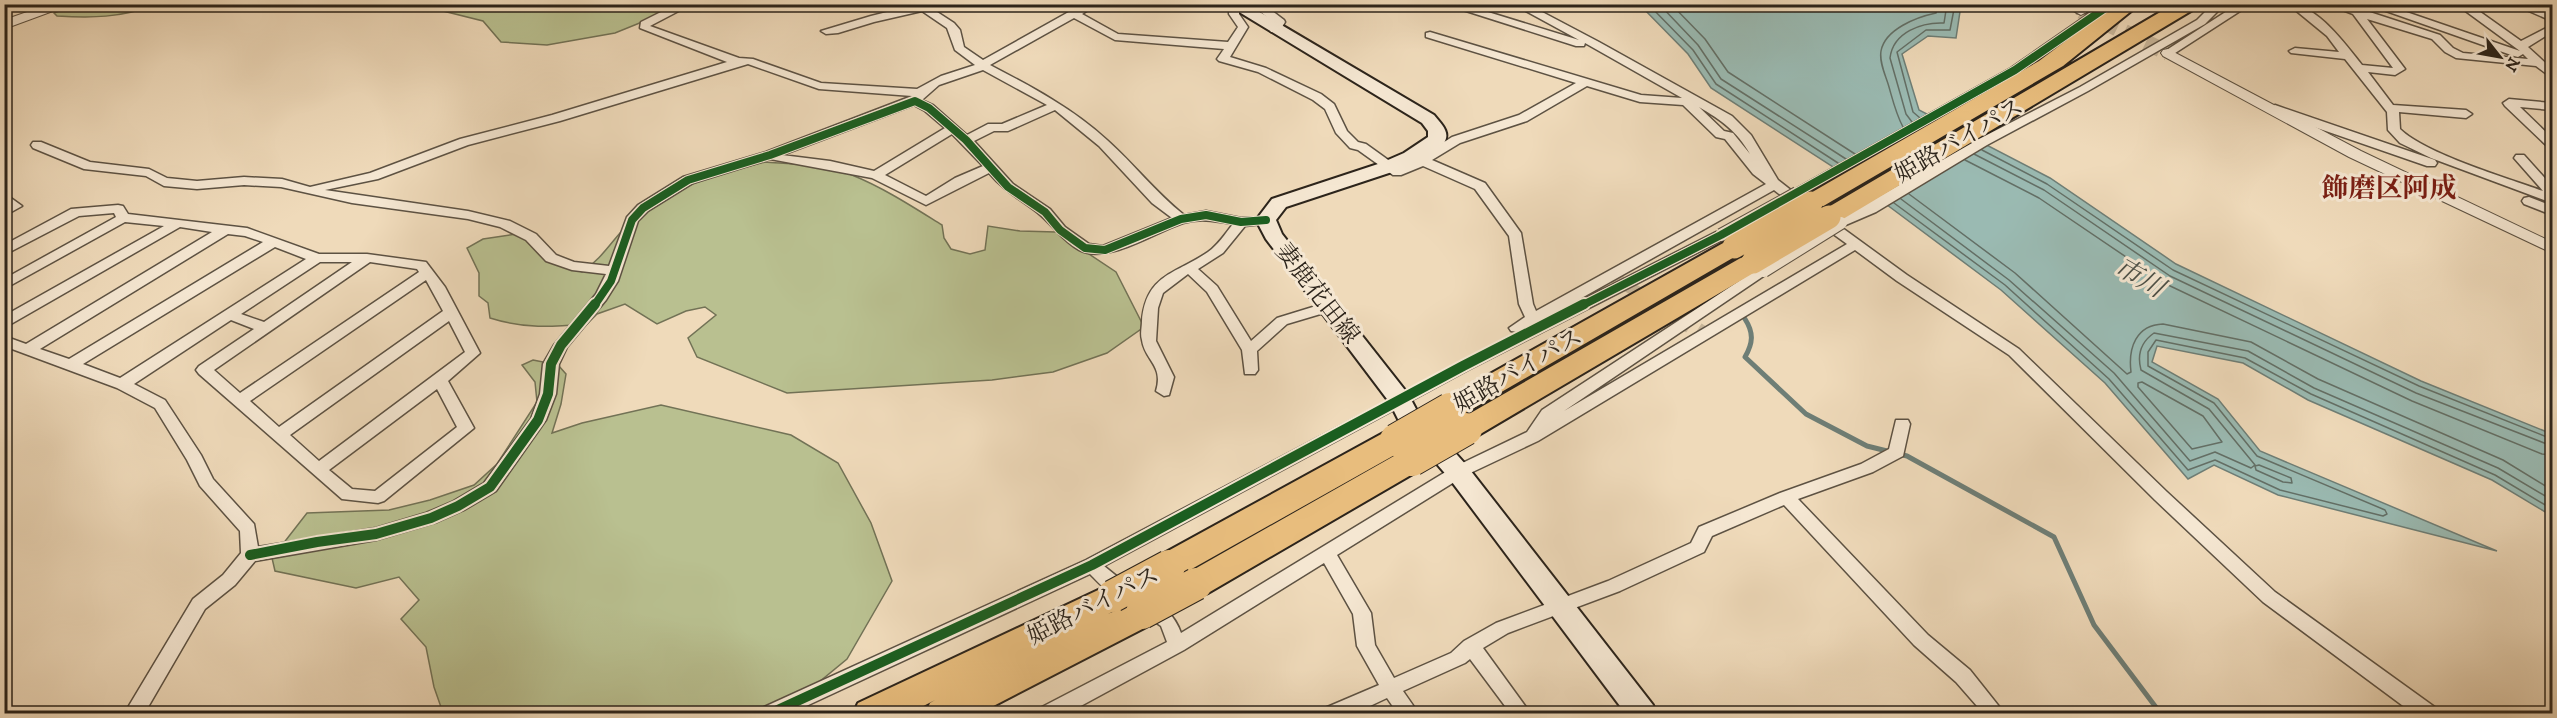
<svg xmlns="http://www.w3.org/2000/svg" width="2557" height="718" viewBox="0 0 2557 718" font-family="'IM FELL DW Pica','Noto Serif JP',serif">
<rect width="100%" height="100%" fill="#efdaba"/>
<filter id="stains"><feTurbulence type="fractalNoise" baseFrequency=".00333" numOctaves="4"/><feColorMatrix values="0 0 0 0 .2 0 0 0 0 .09 0 0 0 0 .02 0 0 0 .5 -.17"/></filter>
<radialGradient id="worn" r=".72"><stop offset=".6" stop-color="#630" stop-opacity="0"/><stop offset="1" stop-color="#630" stop-opacity=".3"/></radialGradient>
<path fill="#b9c090" stroke="#727256" stroke-width="1.5" d="M 130,5 L 154,5 C 121,18 91,18 57,16 L 54,13 L 64,9 L 98,11 Z
M 428,5 L 684,5 L 615,33 L 547,45 L 501,42 L 483,21 L 439,10 Z
M 765,162 C 793,164 826,164 852,175 C 884,188 913,207 942,225 L 944,238 L 951,249 L 970,254 L 985,250 L 988,226 L 1020,231 L 1056,232 L 1116,272 L 1144,327 L 1107,353 L 1053,372 L 992,380 L 787,393 L 697,357 L 688,338 L 716,315 L 705,307 L 686,311 L 657,324 L 625,304 L 597,314 L 587,324 C 551,327 525,329 490,318 L 488,303 L 479,296 L 479,273 L 467,248 L 483,239 L 516,234 L 537,245 L 565,266 L 582,272 C 602,259 613,239 630,222 C 667,187 717,175 765,162 Z
M 533,360 L 558,365 L 566,374 L 561,404 L 552,433 L 582,423 L 661,405 L 791,435 L 838,463 L 871,523 L 892,581 L 847,659 L 819,682 L 761,713 L 451,714 L 442,710 L 434,687 L 426,647 L 401,619 L 419,600 L 399,577 L 356,588 L 275,571 L 272,558 L 307,513 L 389,510 L 430,500 L 474,485 L 497,464 L 537,402 L 535,382 L 522,365 Z"/>
<path fill="#9abab2" stroke="#6e7e76" stroke-width="1.5" d="M 1640,5 L 1961,5 L 1956,38 L 1928,36 L 1902,54 L 1919,110 L 2050,178 L 2176,264 L 2421,381 L 2552,434 L 2552,516 L 2492,480 L 2308,400 L 2243,363 L 2157,346 L 2152,362 L 2218,399 L 2260,451 L 2497,551 L 2278,495 L 2214,465 L 2188,479 L 2105,383 L 2001,290 L 1855,181 L 1711,88 L 1688,54 Z"/>
<g fill="none" stroke-linecap="round" stroke-linejoin="round">
<path stroke="#636f66" stroke-width="1.5" d="M 1648,4 L 1693,50 L 1716,84 L 1838,163
M 1659,4 L 1698,45 L 1721,79 L 1846,159
M 1671,4 L 1705,39 L 1728,72 L 1855,154
M 1920,118 L 1913,112 L 1897,52 L 1926,30 L 1950,30 L 1955,4
M 1912,122 L 1906,114 L 1890,58 C 1893,32 1922,22 1944,23 L 1947,4
M 1903,127 C 1896,114 1893,101 1889,87 C 1886,76 1879,63 1881,51 C 1885,29 1917,17 1936,13 L 1938,4
M 1982,150 L 2047,184 L 2173,270 L 2419,386 L 2552,439
M 1974,154 L 2044,190 L 2170,276 L 2416,393 L 2552,446
M 1965,160 L 2039,198 L 2166,284 L 2412,401 L 2542,454 L 2552,455
M 1909,194 L 2015,273 L 2127,374 L 2131,372 C 2128,348 2136,325 2163,324 L 2251,342 L 2318,379 L 2503,460 L 2552,490
M 1901,199 L 2009,280 L 2114,373 L 2190,461 L 2215,452 L 2251,468 L 2255,465 L 2209,409 L 2141,370 C 2137,355 2141,342 2154,333 L 2248,351 L 2314,388 L 2498,468 L 2552,500
M 1894,203 L 2005,285 L 2109,379 L 2188,470 L 2215,460 L 2280,490 L 2383,516 L 2387,514 L 2385,510 L 2257,456 L 2214,403 L 2148,366 L 2148,352 L 2156,340 L 2245,358 L 2311,394 L 2495,475 L 2552,509
M 2142,382 L 2203,416 L 2222,442 L 2192,449 L 2138,387 L 2138,383 Z
M 2259,465 L 2291,478 L 2292,483 L 2283,482 L 2256,470 L 2255,466 Z"/>
<path stroke="#6e7e76" stroke-width="5" d="M 1745,319 C 1754,333 1753,343 1745,357 L 1806,414 L 1867,446 L 1891,452
M 1899,454 L 1907,456 L 2054,537 L 2094,625 L 2161,714"/>
<path stroke="#c8b69a" stroke-width="12" stroke-dasharray="12 6" stroke-linecap="butt" d="M 1612,276 L 1659,306"/>
<path stroke="#c8b69a" stroke-width="16" stroke-dasharray="16 8" stroke-linecap="butt" d="M 1657,304 L 1703,334"/>
<path stroke="#c8b69a" stroke-width="16" stroke-dasharray="16 8" stroke-linecap="butt" d="M 2081,11 L 2168,53"/>
<defs>
<path id="minor" d="M 677,4 L 692,4 L 650,26 L 739,58 L 753,59 L 821,83 L 917,89 L 941,76 L 975,65 L 955,50 L 947,28 L 922,11 L 874,22 L 838,33 L 826,34 L 821,31 L 871,16 L 919,4 L 929,4 L 934,10 L 954,23 L 960,30 L 964,47 L 983,60 L 1083,4 L 1097,4 L 1082,14 L 1118,34 L 1228,42 L 1238,27 L 1229,14 L 1229,4 L 1239,4 L 1239,14 L 1248,27 L 1230,57 L 1266,68 L 1321,94 L 1334,104 L 1347,131 L 1358,142 L 1366,144 L 1398,167 L 1419,158 L 1452,137 L 1519,115 L 1576,83 L 1426,37 L 1426,33 L 1430,32 L 1641,95 L 1682,98 L 1585,43 L 1584,46 L 1576,46 L 1444,4 L 1462,4 L 1579,40 L 1513,4 L 1527,4 L 1599,42 L 1732,116 L 1751,135 L 1778,180 L 1792,191 L 2011,68 L 2103,4 L 2116,4 L 2019,72 L 1799,196 L 1808,204 L 1806,207 L 1796,207 L 1774,190 L 1537,323 L 1716,232 L 1726,232 L 1728,235 L 1726,238 L 1468,370 L 1104,566 L 1130,587 L 1133,592 L 1130,597 C 1115,602 1100,584 1090,574 L 789,714 L 760,714 L 762,708 L 1086,560 L 1518,332 L 1511,331 L 1509,328 L 1525,317 L 1519,304 L 1509,236 L 1475,189 L 1423,166 L 1401,175 L 1393,175 L 1358,150 L 1350,148 L 1336,133 L 1325,109 L 1313,100 L 1258,72 L 1219,61 L 1217,59 L 1224,49 L 1115,40 L 1074,18 L 990,65 C 1032,87 1072,108 1107,140 C 1134,164 1155,192 1184,215 L 1206,211 L 1241,218 L 1271,217 L 1273,220 L 1271,223 L 1245,226 L 1223,253 L 1198,269 L 1217,286 L 1251,341 L 1277,318 L 1329,302 L 1336,307 L 1334,310 L 1287,324 L 1257,351 L 1258,370 L 1255,374 L 1245,374 L 1242,350 L 1207,292 L 1188,274 L 1163,293 L 1158,308 L 1156,341 L 1174,377 L 1169,395 L 1164,396 L 1156,391 C 1164,365 1145,361 1142,340 C 1140,334 1142,327 1142,321 C 1146,274 1176,274 1208,252 C 1218,245 1225,234 1233,224 C 1215,221 1200,218 1183,223 C 1155,232 1107,265 1079,250 C 1061,240 1053,225 1038,213 C 1020,199 1004,191 989,173 L 926,205 L 872,178 L 770,159 L 693,183 L 648,211 L 638,221 L 618,281 L 606,300 L 567,347 L 559,364 L 556,394 L 546,420 L 496,491 L 464,510 L 437,522 L 376,540 L 255,561 L 235,585 L 205,609 L 144,714 L 124,714 L 193,599 L 223,575 L 241,553 L 240,531 L 200,486 L 187,460 L 155,408 L 117,388 L 4,346 L 4,336 L 26,344 L 212,232 L 180,227 L 4,328 L 4,316 L 164,226 L 125,222 L 4,289 L 4,279 L 116,217 L 114,213 L 79,216 L 4,255 L 4,245 L 71,209 L 118,205 L 123,206 L 128,214 L 247,228 L 319,254 L 367,254 L 426,262 L 445,287 L 480,353 L 448,381 L 474,428 L 384,501 L 378,503 L 342,499 L 199,374 L 196,370 L 199,366 L 254,329 L 231,320 L 134,384 L 165,400 L 201,455 L 213,479 L 254,524 L 258,547 L 376,528 L 426,513 L 452,502 L 484,483 L 531,419 L 540,394 L 543,364 L 554,345 L 596,294 L 606,274 L 572,270 L 546,261 L 526,240 L 500,227 L 468,219 L 352,203 L 281,187 L 244,185 L 197,189 L 164,186 L 146,176 L 84,169 L 33,148 L 31,145 L 33,142 L 41,142 L 90,162 L 149,169 L 167,178 L 197,181 L 244,177 L 282,179 L 310,187 L 370,173 L 460,139 L 552,115 L 727,62 L 640,28 L 641,22 ZM 748,64 L 819,89 L 912,96 L 766,152 L 683,177 L 638,205 L 627,217 L 609,266 L 574,262 L 556,255 L 536,234 L 510,221 L 468,211 L 325,190 L 378,179 L 468,145 L 560,121 ZM 983,70 L 1047,105 L 1002,124 L 988,124 L 967,135 L 933,105 L 922,100 L 939,85 ZM 1587,86 L 1640,102 L 1683,105 L 1716,137 L 1725,139 L 1753,174 L 1766,184 L 1536,311 L 1533,304 L 1521,233 L 1485,183 L 1432,160 L 1460,143 L 1527,121 ZM 914,105 L 925,111 L 945,128 L 874,171 L 830,161 L 782,155 ZM 1699,107 C 1721,120 1737,131 1750,154 L 1733,133 L 1724,131 ZM 1055,110 L 1099,146 L 1152,203 L 1172,218 L 1103,246 L 1089,244 L 1065,227 L 1050,209 L 1013,184 L 974,141 L 994,131 L 1008,131 ZM 952,134 L 983,166 L 955,178 L 926,196 L 885,175 ZM 228,234 L 245,236 L 263,242 L 69,359 L 40,349 ZM 275,247 L 306,259 L 120,378 L 83,364 ZM 320,262 L 352,262 L 264,322 L 241,314 ZM 370,262 L 417,269 L 419,272 L 240,393 L 214,370 ZM 426,280 L 443,311 L 279,427 L 250,401 ZM 449,321 L 465,352 L 319,461 L 290,435 ZM 437,389 L 457,427 L 375,491 L 352,489 L 329,470 Z
M 1251,4 L 1263,4 L 1284,20 L 1285,22 L 1279,32 L 1271,32 L 1270,30 L 1274,23 Z
M 2084,4 L 2098,4 L 2085,13 L 2077,13 L 2077,9 Z
M 2213,4 L 2225,4 L 2205,24 L 2088,91 L 1987,145 L 1876,212 L 1841,227 L 1907,275 L 2019,349 L 2167,492 L 2275,592 L 2436,708 L 2438,714 L 2414,714 L 2263,602 L 2155,500 L 2009,355 L 1897,281 L 1855,250 L 1538,441 L 1464,476 L 1337,555 L 1371,613 L 1375,645 L 1394,678 L 1451,653 L 1464,641 L 1496,623 L 1608,581 L 1691,543 L 1699,527 L 1780,493 L 1861,464 L 1889,449 L 1896,420 L 1908,420 L 1910,424 L 1903,456 L 1873,472 L 1798,499 L 1928,635 L 1970,670 L 2005,714 L 1984,714 L 1956,682 L 1914,645 L 1784,505 L 1712,536 L 1704,552 L 1620,591 L 1508,633 L 1483,648 L 1531,714 L 1511,714 L 1470,659 L 1465,663 L 1403,691 L 1419,714 L 1398,714 L 1387,698 L 1353,714 L 1323,714 L 1325,708 L 1379,685 L 1357,646 L 1353,614 L 1324,563 L 1184,650 L 1066,714 L 1038,714 L 1040,708 L 1167,642 L 1161,626 L 1141,612 L 1138,607 L 1141,602 C 1159,596 1176,618 1181,633 L 1452,468 L 1527,432 L 1542,410 L 1759,268 L 1769,268 L 1771,271 L 1564,411 L 1847,244 L 1818,223 L 1816,220 L 1818,217 L 1828,217 L 1835,222 L 1979,139 L 2080,87 L 2197,20 Z
M 2238,4 L 2251,4 L 2172,55 L 2168,56 L 2162,53 Z
M 2288,4 C 2317,4 2345,44 2362,65 L 2393,68 L 2353,14 L 2327,4 L 2345,4 L 2440,35 L 2453,48 L 2463,53 L 2528,59 L 2523,54 L 2518,57 L 2514,56 L 2369,5 L 2383,4 L 2520,51 L 2456,4 L 2469,4 L 2521,41 L 2552,25 L 2552,32 L 2528,47 L 2552,69 L 2552,78 L 2536,66 L 2456,58 L 2445,52 L 2432,39 L 2367,19 L 2405,69 L 2395,75 L 2368,72 L 2393,105 L 2466,110 L 2472,114 L 2466,118 L 2399,112 L 2400,129 C 2426,154 2507,178 2543,191 L 2514,158 L 2516,155 L 2524,155 L 2552,186 L 2552,203 L 2431,158 L 2400,143 L 2388,130 L 2387,112 L 2345,59 L 2291,53 L 2289,51 L 2295,48 L 2339,52 L 2327,36 Z
M 2513,4 L 2529,4 L 2552,14 L 2552,21 Z
M 2509,99 L 2552,103 L 2552,110 L 2520,107 L 2552,138 L 2552,148 L 2548,147 L 2505,106 L 2503,103 Z
M 2275,105 L 2435,160 L 2437,163 L 2435,166 L 2427,166 L 2271,112 L 2269,109 Z
M 4,193 L 22,206 L 4,216 Z
M 2529,197 L 2552,206 L 2552,215 L 2524,204 L 2522,201 L 2524,198 Z"/>
<path id="tertiary" d="M 50,4 L 72,4 L 4,29 L 4,20 Z
M 2061,4 L 2079,4 L 2088,11 L 2081,15 Z
M 2168,49 L 2361,151 L 2552,242 L 2552,253 L 2349,157 L 2163,56 L 2161,53 L 2163,50 Z"/>
<path id="secondary" d="M 1226,4 L 1246,4 L 1434,115 C 1441,124 1451,132 1444,143 L 1418,161 L 1395,171 L 1286,207 L 1276,220 L 1282,234 L 1408,394 L 1416,409 L 1467,466 L 1653,705 L 1657,714 L 1626,714 L 1449,478 L 1398,419 L 1390,403 L 1266,239 L 1256,220 L 1272,199 L 1381,163 L 1404,153 L 1428,137 L 1428,131 L 1422,123 Z"/>
<path id="motorway" d="M 2115,4 L 2140,4 L 2063,66 L 1820,208 L 1811,210 L 1802,208 L 1799,203 L 1802,198 L 2039,61 Z
M 2174,4 L 2199,4 L 2196,8 L 1838,222 L 1829,225 L 1820,222 L 1816,217 L 1820,212 Z
M 1734,239 L 1743,242 L 1747,247 L 1743,252 L 1460,416 L 1450,419 L 1440,416 L 1435,409 L 1440,402 L 1725,242 Z
M 1753,254 L 1762,256 L 1766,262 L 1762,268 L 1477,436 L 1466,439 L 1455,436 L 1451,429 L 1455,422 L 1744,256 Z
M 1396,429 L 1407,432 L 1411,440 L 1407,448 L 1181,575 L 1169,579 L 1157,575 L 1152,566 L 1157,557 L 1385,432 Z
M 1412,449 L 1423,452 L 1427,460 L 1423,468 L 1208,593 L 1196,597 L 1184,593 L 1179,584 L 1184,575 L 1401,452 Z
M 1113,583 L 1125,587 L 1130,596 L 1125,605 L 1108,614 L 1142,599 L 1154,603 L 1159,613 L 1154,623 L 978,714 L 925,714 L 930,703 L 935,700 L 908,714 L 853,714 L 858,703 Z"/>
</defs>
<use href="#minor" stroke="#5d5243" stroke-width="3"/>
<use href="#tertiary" stroke="#5d5243" stroke-width="2"/>
<use href="#secondary" stroke="#2c241b" stroke-width="4"/>
<use href="#motorway" stroke="#2c241b" stroke-width="4"/>
<use href="#minor" fill="#f5e7d2" fill-rule="evenodd"/>
<use href="#tertiary" fill="#f5e7d2" fill-rule="evenodd"/>
<use href="#secondary" fill="#f5e7d2" fill-rule="evenodd"/>
<use href="#motorway" fill="#e8bd7d" fill-rule="evenodd"/>
<defs>
<path id="minor-bridge" d="M 1721,235 L 1797,193
M 1764,271 L 1841,223"/>
<path id="motorway-bridge-far1" d="M 1734,247 L 1811,203
M 1753,262 L 1829,217"/>
<path id="motorway-bridge" d="M 1396,440 L 1450,409
M 1412,460 L 1466,429
M 1113,596 L 1169,566
M 1142,613 L 1196,584"/>
</defs>
<use href="#minor-bridge" stroke="#5d5243" stroke-width="14" stroke-linecap="butt"/>
<use href="#motorway-bridge-far1" stroke="#2c241b" stroke-width="26" stroke-linecap="butt"/>
<use href="#motorway-bridge" stroke="#2c241b" stroke-width="34" stroke-linecap="butt"/>
<use href="#minor-bridge" stroke="#f5e7d2" stroke-width="12"/>
<use href="#motorway-bridge-far1" stroke="#e8bd7d" stroke-width="23"/>
<use href="#motorway-bridge" stroke="#e8bd7d" stroke-width="32"/>
<defs>
<path id="cycleway-far1" d="M 594,306 L 611,281 L 632,220 L 643,208 L 688,180 L 770,155 L 915,101 L 929,108 L 966,140 L 1008,187 L 1045,212 L 1060,230 L 1085,248 L 1105,250 L 1181,219 L 1206,215 L 1241,222 L 1266,220
M 1581,306 L 1721,235 L 2015,70 L 2111,4"/>
<path id="cycleway" d="M 250,555 L 317,542 L 376,534 L 431,518 L 458,506 L 490,487 L 538,420 L 548,394 L 551,364 L 561,345 L 595,304
M 769,714 L 1092,565 L 1463,366 L 1584,304"/>
</defs>
<use href="#cycleway-far1" stroke="#f5e7d2" stroke-width="10"/>
<use href="#cycleway" stroke="#f5e7d2" stroke-width="14"/>
<use href="#cycleway-far1" stroke="#1b5e20" stroke-width="8"/>
<use href="#cycleway" stroke="#1b5e20" stroke-width="10"/>
</g>
<g text-anchor="middle" stroke-width="6" stroke-linejoin="round" paint-order="stroke">
<g font-size="24" fill="#2c241b" stroke="#f5e7d2">
<text transform="translate(1959 140) rotate(-30)" y="8">姫路バイパス</text>
<text transform="translate(1318 293) rotate(52)" y="8">妻鹿花田線</text>
<text transform="translate(1518 370) rotate(-30)" y="8">姫路バイパス</text>
<text transform="translate(1093 605) rotate(-27)" y="8">姫路バイパス</text>
</g>
<g font-size="26" font-style="italic" fill="#4d5148" stroke="#f5e7d2">
<text transform="translate(2140 277) rotate(30)" y="9">市川</text>
</g>
<g font-size="27" font-weight="bold" fill="#7a1f14" stroke="#f5e7d2">
<text x="2389" y="197">飾磨区阿成</text>
</g>
</g>
<rect width="2557" height="718" fill="none" stroke="#efdaba" stroke-width="24"/>
<rect x="6" y="6" width="2545" height="706" fill="none" stroke="#2c241b" stroke-width="3"/>
<rect x="12" y="12" width="2533" height="694" fill="none" stroke="#2c241b" stroke-width="1.5"/>
<g transform="translate(2500 57) rotate(121)" stroke="#f5e7d2" stroke-width="4.5" paint-order="stroke">
<path d="M0-4.5L10 22L0 15L-10 22Z" fill="#2c241b"/>
<text y="-9" font-size="16" font-weight="bold" text-anchor="middle" fill="#2c241b">N</text>
</g>
<rect width="100%" height="100%" filter="url(#stains)"/>
<rect width="100%" height="100%" fill="url(#worn)"/>
</svg>
